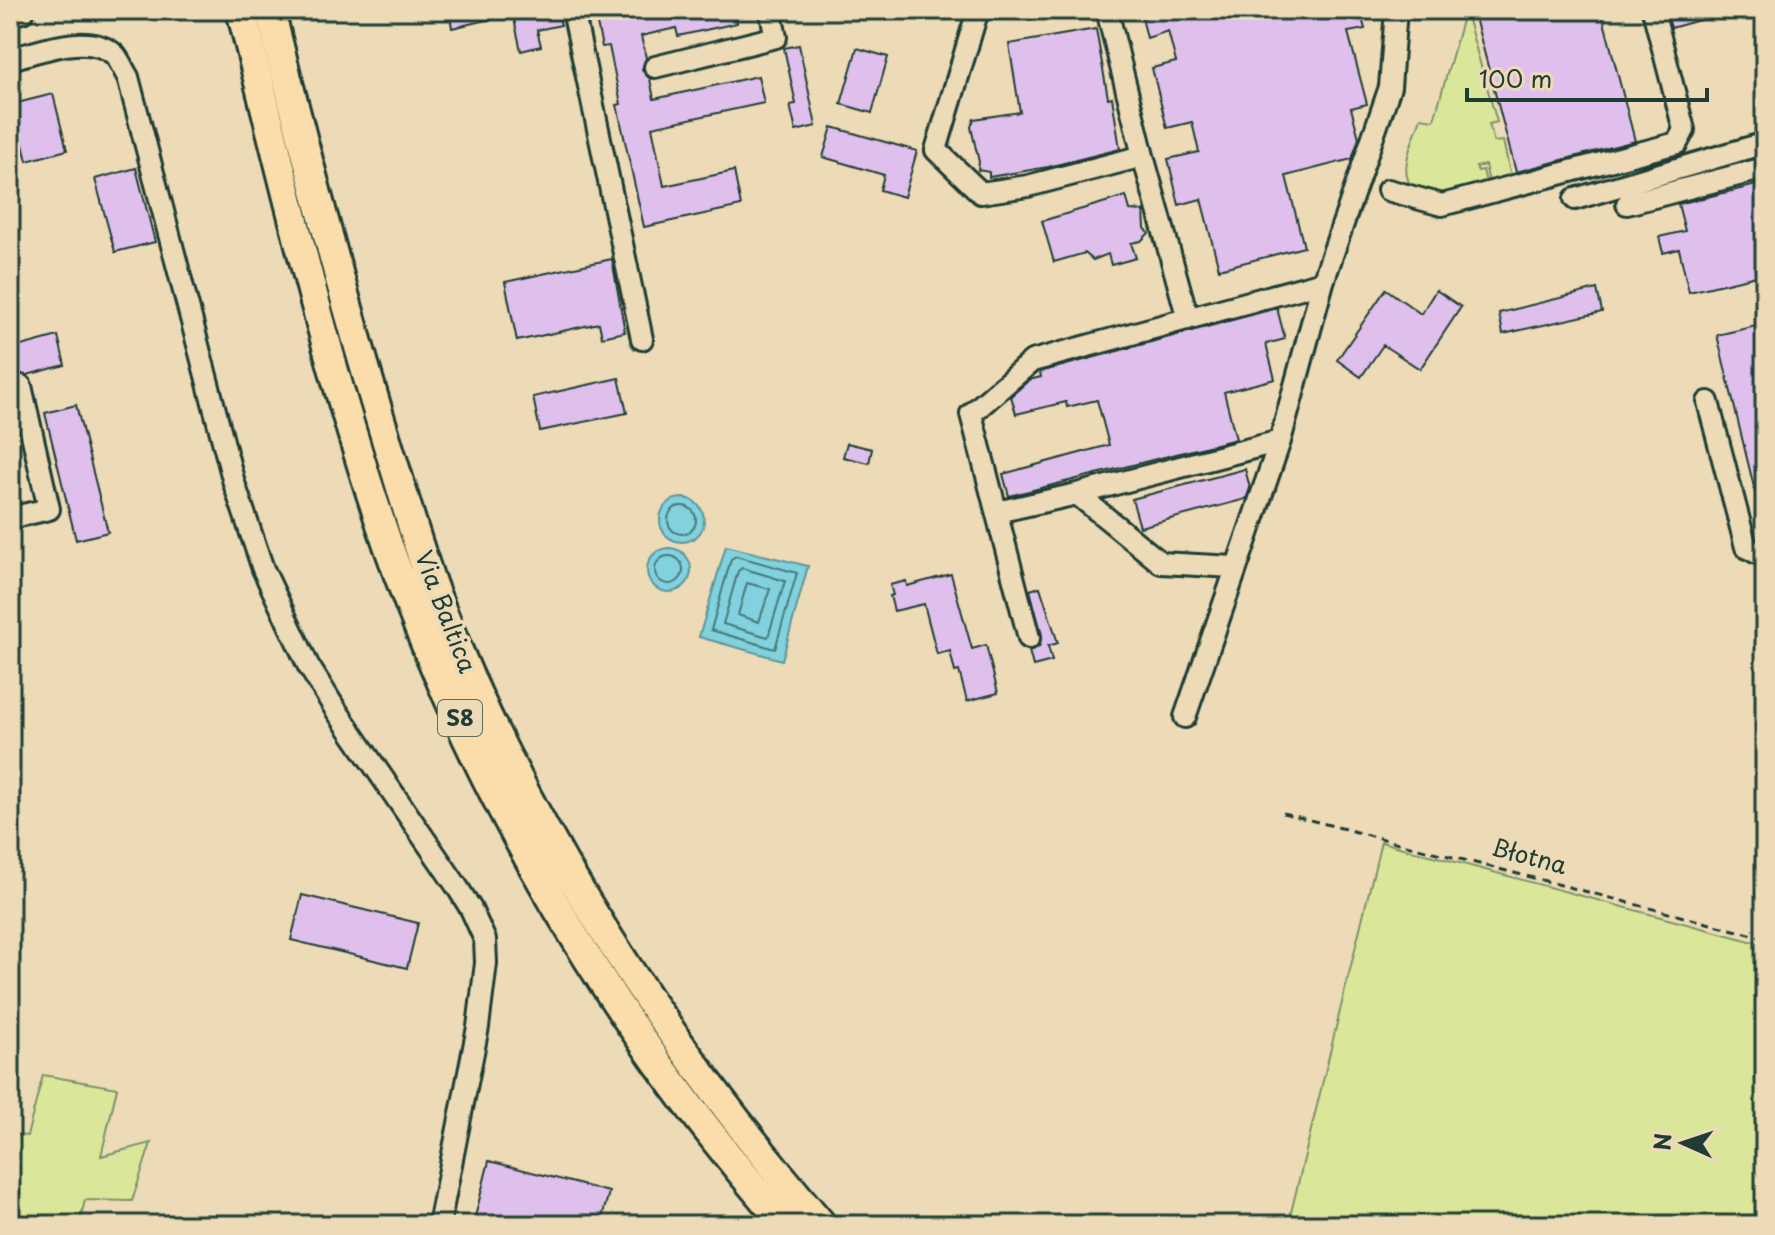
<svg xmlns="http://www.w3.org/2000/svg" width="1775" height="1235" viewBox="0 0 1775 1235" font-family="'Playpen Sans',sans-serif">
<rect width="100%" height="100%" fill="#eddab7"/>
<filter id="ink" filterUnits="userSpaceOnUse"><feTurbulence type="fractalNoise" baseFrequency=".0125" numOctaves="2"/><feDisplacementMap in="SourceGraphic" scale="16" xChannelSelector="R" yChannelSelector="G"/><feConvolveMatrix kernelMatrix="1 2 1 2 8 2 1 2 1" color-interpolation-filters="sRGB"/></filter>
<g filter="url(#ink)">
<path fill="#dae79a" stroke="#7c9267" stroke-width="2" d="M 1465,10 L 1497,122 L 1489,124 L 1494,142 L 1503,141 L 1511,177 L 1489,182 L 1485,165 L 1476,167 L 1478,171 L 1483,170 L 1487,186 L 1483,182 L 1482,188 L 1449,196 L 1417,191 L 1417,187 L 1414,189 C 1396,172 1414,139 1421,118 L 1434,120 Z
M 1381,842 L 1765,945 L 1765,1225 L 1288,1225 Z
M 43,1075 L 117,1088 L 101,1156 L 151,1143 L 132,1201 L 85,1200 L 79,1225 L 10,1225 L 10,1134 L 27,1136 Z"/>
<path fill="#81d1de" stroke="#5a969a" stroke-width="2" d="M660 520a22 22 0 1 1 44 0a22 22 0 1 1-44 0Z
M 726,546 L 808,566 L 782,660 L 699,637 Z
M647 570a22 22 0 1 1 44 0a22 22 0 1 1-44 0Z"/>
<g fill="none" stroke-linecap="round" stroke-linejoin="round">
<path stroke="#467878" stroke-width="2" d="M668 520a14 14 0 1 1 28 0a14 14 0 1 1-28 0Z
M655 570a14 14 0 1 1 28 0a14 14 0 1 1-28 0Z
M 736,556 L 797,573 L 775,649 L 711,630 L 731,559 Z
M 742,568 L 785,581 L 768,637 L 723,624 L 738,571 Z
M 747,583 L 770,589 L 759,622 L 738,615 Z"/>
</g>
<path fill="#dfc0ed" stroke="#1f3d34" stroke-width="2" d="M 449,10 L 508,10 L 508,15 L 452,28 Z
M 512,10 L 557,10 L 561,25 L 537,30 L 541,46 L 521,51 Z
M 594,10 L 735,10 L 737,23 L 678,36 L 676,28 L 641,36 L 646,58 L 642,69 L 650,79 L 654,99 L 758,76 L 764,103 L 652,127 L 664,186 L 734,171 L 741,206 L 644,227 L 617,105 L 621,104 L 609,46 L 602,47 Z
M 1162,10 L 1360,10 L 1365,29 L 1348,32 L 1367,104 L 1351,108 L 1359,138 L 1352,159 L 1286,176 L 1304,247 L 1219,269 L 1201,199 L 1179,205 L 1168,159 L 1199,152 L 1192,122 L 1167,128 L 1152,68 L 1176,62 L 1168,31 L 1147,38 L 1142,18 L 1163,12 Z
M 1473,10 L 1601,10 L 1635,141 L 1516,172 Z
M 1666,10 L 1721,10 L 1721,14 L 1671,28 Z
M 1096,29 L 1108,98 L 1112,97 L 1120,149 L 1048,167 L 989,177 L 989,172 L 978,170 L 979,162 L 971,127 L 974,119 L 1020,112 L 1009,44 Z
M 799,45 L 816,126 L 796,131 L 790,105 L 796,104 L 784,48 Z
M 857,48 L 888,57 L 872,113 L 841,104 Z
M 53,94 L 67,150 L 27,161 L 13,104 Z
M 832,127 L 917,151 L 904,197 L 880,190 L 884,175 L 823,157 Z
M 136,168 L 155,242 L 115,252 L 95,179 Z
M 1765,183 L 1765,274 L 1689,292 L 1679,249 L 1663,253 L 1659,237 L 1685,231 L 1678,204 Z
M 1126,196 L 1130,210 L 1144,211 L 1145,228 L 1149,233 L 1141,241 L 1131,243 L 1136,258 L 1111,265 L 1108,254 L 1093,260 L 1085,253 L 1054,262 L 1042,221 Z
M 612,259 L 625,332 L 602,337 L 599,323 L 517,341 L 505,282 Z
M 1386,289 L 1421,314 L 1436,290 L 1461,307 L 1420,369 L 1383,345 L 1361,377 L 1337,360 Z
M 1597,289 L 1602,312 L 1503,334 L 1499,313 Z
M 1277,308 L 1285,339 L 1266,344 L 1275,379 L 1224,392 L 1236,439 L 1009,496 L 1003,474 L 1109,445 L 1097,400 L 1067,407 L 1066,402 L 1016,414 L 1011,396 L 1029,380 L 1041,377 L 1040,372 Z
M 1765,324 L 1765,512 L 1760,512 L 1717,335 Z
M 58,336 L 65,365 L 27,375 L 10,376 L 10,349 Z
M 619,378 L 627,413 L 540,431 L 533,397 Z
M 76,405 L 108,532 L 76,540 L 45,413 Z
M 847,443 L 872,449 L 869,463 L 843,457 Z
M 1245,469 L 1250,488 L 1246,499 L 1140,527 L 1132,499 Z
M 951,574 L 972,649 L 986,645 L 998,693 L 967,701 L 959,671 L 955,672 L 950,651 L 937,654 L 924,604 L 894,611 L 890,596 L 893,595 L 890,585 L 906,581 L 907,586 Z
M 1040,587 L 1058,643 L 1048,646 L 1052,661 L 1033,666 L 1029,651 L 1039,647 L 1042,635 L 1030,590 Z
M 302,895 L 418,923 L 407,968 L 291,940 Z
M 489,1161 L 609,1192 L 600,1225 L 473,1225 Z"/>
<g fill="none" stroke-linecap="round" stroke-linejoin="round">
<defs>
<path id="minor" d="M 573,10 L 642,339
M 978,10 L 936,150 L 981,193 L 1028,186 L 1143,156
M 1107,10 L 1143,156 L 1188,319
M 10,59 C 39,52 89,31 115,55 C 120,61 124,71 128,77 L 234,483 L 263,569 L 308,665 L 334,707 L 456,885 L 471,909 L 485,940 L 486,963 L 478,1027 L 439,1225
M 655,67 L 776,37 L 770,10
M 1388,190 L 1442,205 L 1677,143 L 1684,130 L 1653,10
M 1575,199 L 1765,143
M 1627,204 L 1765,168
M 10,389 L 21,386 L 49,509 L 10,518
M 1708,402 L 1746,547 L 1757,553 L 1765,551
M 1077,494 L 1161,563 L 1234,567
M 997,512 L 1077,494 L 1280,441
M 1029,638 L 971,414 L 1032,361 L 1323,282
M 1185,717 L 1280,441 L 1323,282 L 1390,87 L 1396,10"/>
<path id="major" d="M 10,13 L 22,10"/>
<path id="highway" d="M 241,10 C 286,189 328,370 388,545 C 473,790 615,1030 786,1225
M 270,10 C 306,157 345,304 389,449 C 404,496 417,545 434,591 C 523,824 660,1037 822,1225"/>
</defs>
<use href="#minor" stroke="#1f3d34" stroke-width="26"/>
<use href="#major" stroke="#1f3d34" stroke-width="30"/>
<use href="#highway" stroke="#1f3d34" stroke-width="34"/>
<path stroke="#1f3d34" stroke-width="3" stroke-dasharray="8 6" stroke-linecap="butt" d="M 1283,813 L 1765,938"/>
<use href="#minor" stroke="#eddab7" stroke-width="20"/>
<use href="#major" stroke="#fbddab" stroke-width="24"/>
<use href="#highway" stroke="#fbddab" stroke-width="28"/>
</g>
</g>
<g text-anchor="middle" stroke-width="7" stroke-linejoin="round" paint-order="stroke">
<rect fill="#eddab7" stroke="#5d6c5b" stroke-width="2" x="438" y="700" width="44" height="36" rx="6"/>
<g font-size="22" font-weight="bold" fill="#1f3d34">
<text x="460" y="726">S8</text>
</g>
<g font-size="24" fill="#1f3d34" stroke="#eddab7">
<text transform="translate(445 612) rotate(69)" y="8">Via Baltica</text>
<text transform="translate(1529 857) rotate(15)" y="8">Błotna</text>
</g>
</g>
<rect width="1775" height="1235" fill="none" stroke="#eddab7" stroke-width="40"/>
<rect x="20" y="20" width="1735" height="1195" fill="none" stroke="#1f3d34" stroke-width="3" filter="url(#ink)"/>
<g transform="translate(1683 1143) rotate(273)" stroke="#eddab7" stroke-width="6" paint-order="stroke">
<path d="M0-6L14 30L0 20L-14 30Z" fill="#1f3d34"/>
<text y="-12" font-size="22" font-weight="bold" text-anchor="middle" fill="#1f3d34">N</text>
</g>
<path d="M1467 88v12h240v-12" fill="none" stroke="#1f3d34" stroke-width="4"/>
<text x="1479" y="88" font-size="24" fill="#1f3d34" stroke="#eddab7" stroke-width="6" paint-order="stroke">100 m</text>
</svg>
